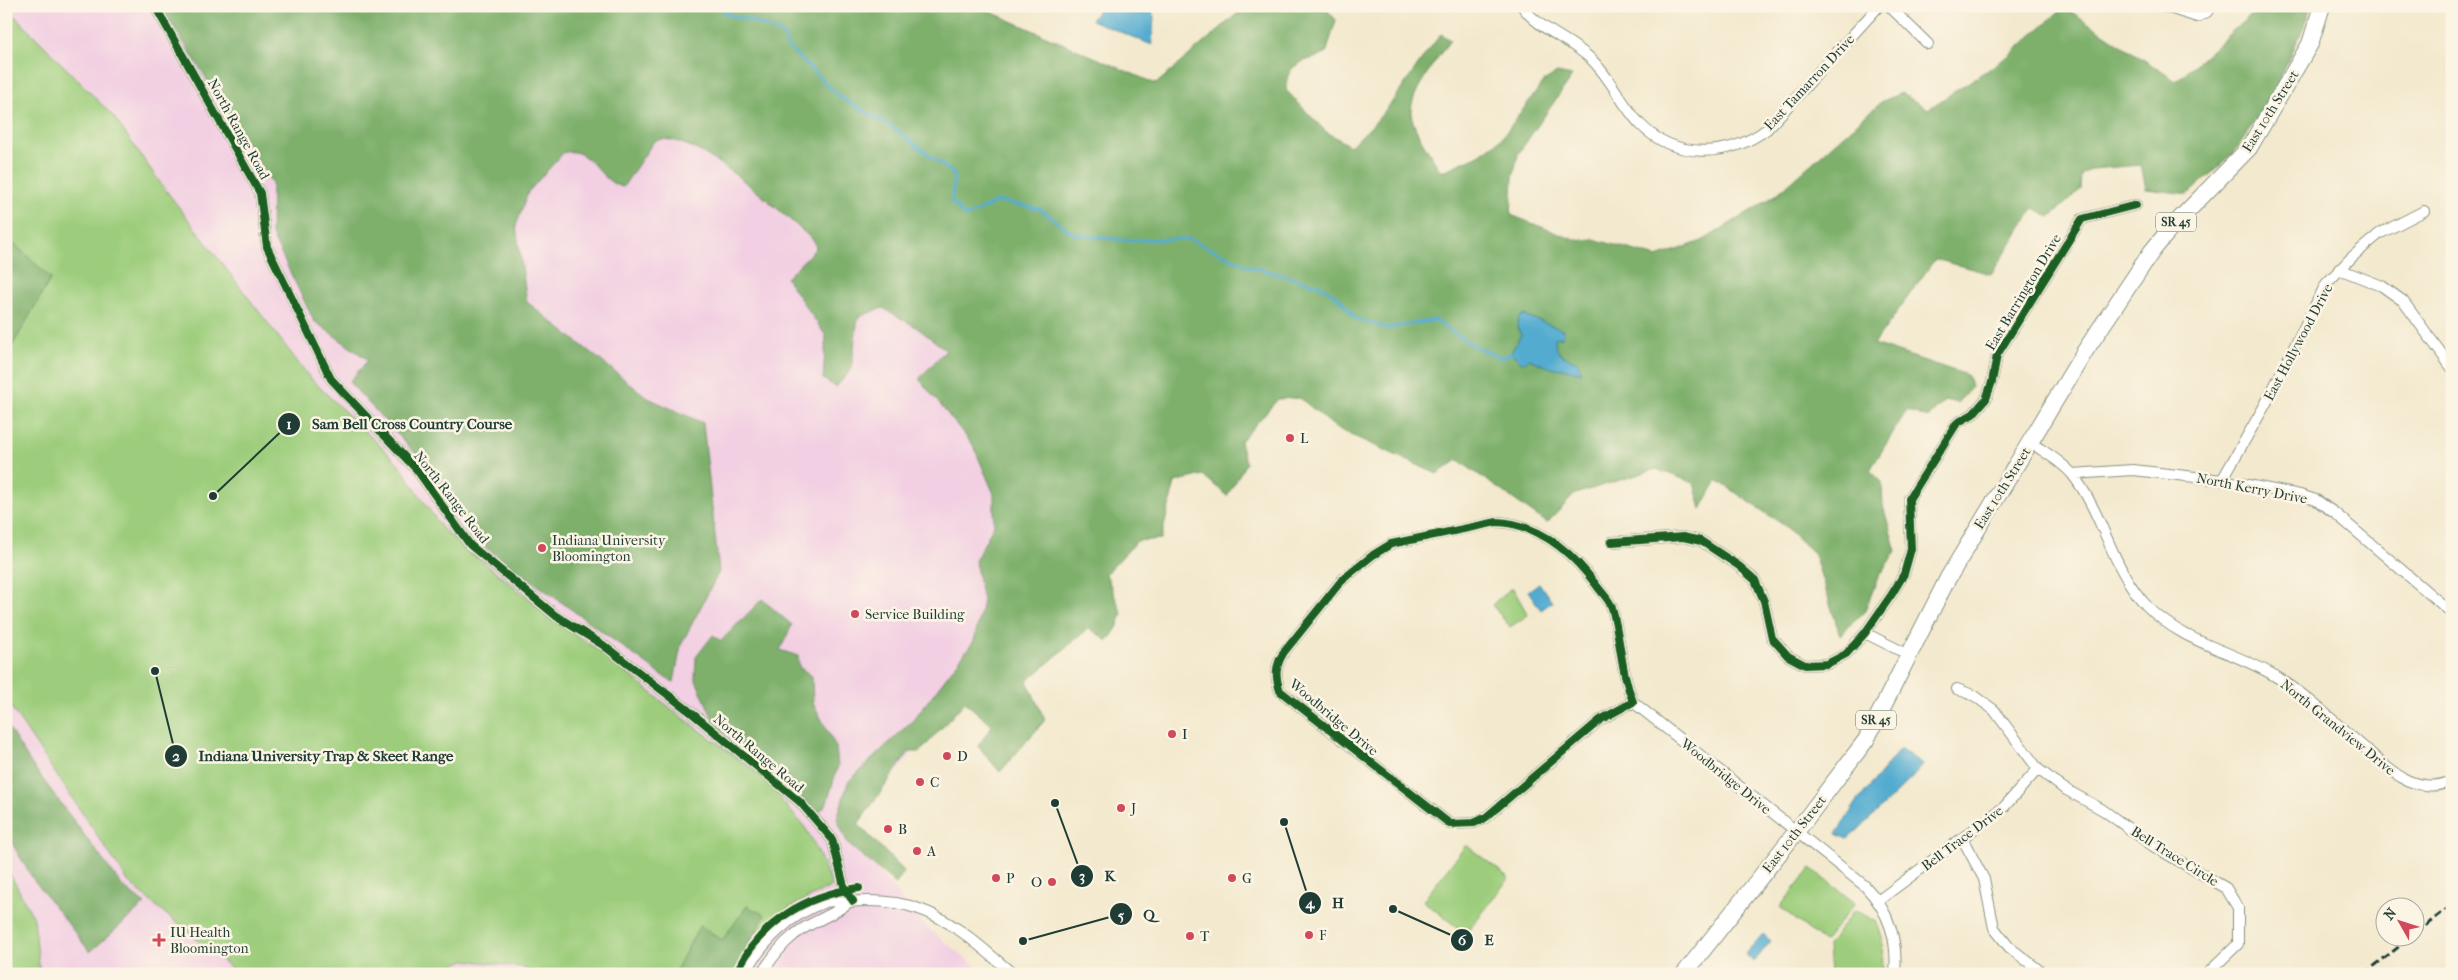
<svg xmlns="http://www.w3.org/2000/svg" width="2458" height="980" viewBox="0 0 2458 980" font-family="'IM FELL French Canon',serif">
<rect width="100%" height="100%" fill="#fcf5e5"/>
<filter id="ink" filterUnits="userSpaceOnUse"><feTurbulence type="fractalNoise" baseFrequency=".02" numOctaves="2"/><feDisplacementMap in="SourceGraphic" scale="10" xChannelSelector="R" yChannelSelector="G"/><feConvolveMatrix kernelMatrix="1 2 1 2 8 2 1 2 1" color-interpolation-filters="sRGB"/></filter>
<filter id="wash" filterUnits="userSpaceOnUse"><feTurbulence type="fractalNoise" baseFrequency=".0096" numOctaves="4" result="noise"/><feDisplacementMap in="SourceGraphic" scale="20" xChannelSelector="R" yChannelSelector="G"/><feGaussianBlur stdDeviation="1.12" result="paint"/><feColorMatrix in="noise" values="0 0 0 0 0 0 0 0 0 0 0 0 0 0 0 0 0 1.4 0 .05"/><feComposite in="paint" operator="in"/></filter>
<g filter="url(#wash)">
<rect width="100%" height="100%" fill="#f3e9ce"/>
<path fill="#f2cfe2" d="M 6,6 L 761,6 L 1311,263 L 847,833 L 923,924 L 985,974 L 6,974 Z"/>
<path fill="#9dcd7c" stroke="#5e8558" d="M 6,7 L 113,116 L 161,184 L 310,378 L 398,463 L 443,530 L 566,628 L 601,652 L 674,711 L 771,783 C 778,800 795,814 806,829 C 817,846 824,868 832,886 L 787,909 L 741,945 L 729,974 L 536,974 L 521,967 L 465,960 L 433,974 L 238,974 L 130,884 L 6,700 Z
M 1512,587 L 1528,615 L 1510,627 L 1492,605 Z
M 1466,845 L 1509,878 L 1466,934 L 1423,901 Z
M 6,866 L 34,919 L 40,974 L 6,974 Z
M 1811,868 L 1855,903 L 1824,942 L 1780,907 Z
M 1854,910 L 1876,921 L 1882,937 L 1883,974 L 1830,974 L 1828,945 Z"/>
<path fill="#7eb06c" stroke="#4e7650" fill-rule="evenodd" d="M 161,6 L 977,6 L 1156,84 L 1246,6 L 1324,6 L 1336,20 L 1326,54 C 1303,62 1286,62 1286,90 L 1325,131 L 1350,146 C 1391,113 1409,74 1441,34 L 1450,40 C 1439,56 1412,91 1411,110 C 1410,127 1433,158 1441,172 L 1479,155 L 1501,139 L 1545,80 L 1557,73 L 1572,76 L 1518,154 L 1513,177 L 1511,215 L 1572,239 L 1597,240 L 1657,257 L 1702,241 L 1776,195 L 1881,102 L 1901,93 L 1928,109 L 2010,55 L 2064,7 L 2176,81 L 2261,6 L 2310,6 L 2309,15 L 2275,90 L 2234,153 L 2188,194 L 2146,189 L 2141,165 L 2091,169 L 2081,175 L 2080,190 L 2050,217 L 2034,208 L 1991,274 L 1935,259 L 1874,344 L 1967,375 L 1972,387 L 1957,403 L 1945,400 L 1928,418 L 1907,410 L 1870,470 L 1882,482 L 1883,506 L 1896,551 L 1878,577 L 1865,611 L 1840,635 L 1814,554 L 1785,526 L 1717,480 L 1701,509 L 1694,483 L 1656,469 L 1575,494 L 1547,523 L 1458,460 L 1437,474 L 1336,428 L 1300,398 L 1278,399 L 1240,442 L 1246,463 L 1227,496 L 1203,475 L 1175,482 L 1161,539 L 1137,541 L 1106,574 L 1122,614 L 1117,628 L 1108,641 L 1089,628 L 1027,681 L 1045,720 L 1000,772 L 978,746 L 992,726 L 965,702 L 920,752 L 909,752 L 858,824 L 904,871 L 896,884 L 848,844 L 837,819 L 848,782 L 914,719 L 974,641 L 983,601 L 975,561 L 994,525 L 994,494 L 973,445 L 919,379 L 946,350 L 916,327 L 883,308 L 858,317 L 851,370 L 836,387 L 823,379 L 826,336 L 786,278 L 816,248 L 813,240 C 785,216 691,126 654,141 L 623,187 C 600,184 590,144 563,153 L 528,192 L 516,226 L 527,302 L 648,398 L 703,423 L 719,572 L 681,645 L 674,682 L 667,679 L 480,543 L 429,468 L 349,382 L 368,360 L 314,321 L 271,233 L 272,183 ZM 1517,327 L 1555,338 C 1555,350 1557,352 1566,357 C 1571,360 1576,368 1580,373 L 1566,369 L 1551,368 L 1529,359 L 1523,363 L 1511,353 L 1521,335 Z
M 6,236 L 51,278 L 6,357 Z
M 762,599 L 792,625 L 780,650 L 798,656 L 799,667 L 812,676 L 813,703 L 836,747 L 838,766 L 826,806 L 818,812 L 716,726 L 695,678 L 696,657 L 713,635 L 721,641 Z
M 6,724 L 30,762 L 123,887 L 145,904 L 90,952 L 33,879 L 6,833 Z
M 747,906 L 765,915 L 733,974 L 674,974 L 700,925 L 722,940 Z"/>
<path fill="#52acd0" stroke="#387482" d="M 1101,6 L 1150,6 L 1154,17 L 1152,45 L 1091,20 Z
M 1524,315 L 1563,330 L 1563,337 L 1555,338 C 1555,356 1564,356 1578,362 L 1581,373 L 1566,369 L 1551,368 L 1529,359 L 1523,363 L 1511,353 L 1521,335 L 1517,327 L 1519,317 Z
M 1539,583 L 1552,602 L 1541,610 L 1528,591 Z
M 1900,749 L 1923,764 L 1912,778 L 1856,832 L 1847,839 L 1836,834 L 1857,802 Z
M 1763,934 L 1771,941 L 1754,962 L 1745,954 Z"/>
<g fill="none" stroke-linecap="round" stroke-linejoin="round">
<path stroke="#52acd0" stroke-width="3" d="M 725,6 L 724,13 L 757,23 L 784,35 L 786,45 L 841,98 L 891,126 L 954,174 L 952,202 L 965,217 L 999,201 L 1040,209 L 1073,234 L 1123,240 L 1189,239 L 1248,266 L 1319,285 L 1339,298 L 1356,319 L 1387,328 L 1435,320 C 1457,336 1477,349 1502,358 L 1511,353"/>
</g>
</g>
<g filter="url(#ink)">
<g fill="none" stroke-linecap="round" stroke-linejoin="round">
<defs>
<path id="street" d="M 155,6 L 260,193 L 267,247 L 331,379 L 417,470 L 470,545 L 556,616 L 603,645 L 688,710 L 800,802 L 832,839 L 845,890 L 853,901
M 1522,6 C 1540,31 1569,38 1591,59 C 1610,77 1621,103 1639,123 C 1674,160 1728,158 1767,129 L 1879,6
M 1889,6 L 1928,44
M 2163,6 L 2197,17 L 2207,12 L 2211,6
M 2339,269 L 2382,286 L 2403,301 L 2452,368
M 2030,442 C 2044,452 2061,461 2072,474 C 2104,514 2111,568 2146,605 C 2182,643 2232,650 2275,676 C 2308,695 2337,725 2366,749 C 2377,759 2388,770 2401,777 C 2416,786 2437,789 2452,780
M 2072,474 L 2133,470 L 2222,480 L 2300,495 L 2316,500 L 2336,514 L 2452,613
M 2222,480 L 2265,405 L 2326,284 L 2352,257 L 2379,234 L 2424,211
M 1497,522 C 1540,524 1572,552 1597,586 C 1601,592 1610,600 1612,608 C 1621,640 1620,668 1633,702 L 1600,720 L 1485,818 L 1474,823 L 1450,824 L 1280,691 C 1275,676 1275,666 1284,652 L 1342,580 L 1373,555 L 1391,544 Z
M 1612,542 L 1683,537 L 1701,541 L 1739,566 L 1755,580 L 1764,601 L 1772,638 L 1788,656 L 1805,665 L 1827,664 L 1846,654 L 1865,633 L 1892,594 L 1904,574 L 1911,549 L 1909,499 L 1957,423 L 1973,414 L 1986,399 L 1992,382 L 1997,355 L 2082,219 L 2136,205
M 1865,633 L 1909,655
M 1957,689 L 1975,696 L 1994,710 L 2038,769 L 2063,788 L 2103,810 L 2153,846 L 2226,888 L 2238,908 L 2238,944 L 2207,974
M 1633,702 L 1865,886 C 1889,911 1898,939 1895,974
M 1962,838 L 1984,879 L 1994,928 L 2009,947 L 2044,974
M 1879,900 L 2004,807 L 2038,769
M 745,974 C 761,943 791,913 826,902 C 833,900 841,903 848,902 C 872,900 897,901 919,909 C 955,921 984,950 1013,974
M 761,974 C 771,960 780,946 794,935 C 811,921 831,917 848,903"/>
<path id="primary" d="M 1684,974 L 1796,832 L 1866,740 L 1948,578 L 2085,351 L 2152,251 L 2171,228 L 2249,148 L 2310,44 L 2322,6"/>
</defs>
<use href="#street" stroke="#899381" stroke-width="12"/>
<use href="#primary" stroke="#899381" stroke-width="18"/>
<use href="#street" stroke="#fff" stroke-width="10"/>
<use href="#primary" stroke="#fff" stroke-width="16"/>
<path stroke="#1f3d34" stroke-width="3" stroke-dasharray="8 4" stroke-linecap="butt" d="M 2416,933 L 2452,905
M 2364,974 L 2410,938"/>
<defs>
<path id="cycleway" d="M 155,6 L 260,193 L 267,247 L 331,379 L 417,470 L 470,545 L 556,616 L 603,645 L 688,710 L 800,802 L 832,839 L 845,890 L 853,901
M 1497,522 C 1540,524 1572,552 1597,586 C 1601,592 1610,600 1612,608 C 1621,640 1620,668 1633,702 L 1600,720 L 1485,818 L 1474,823 L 1450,824 L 1280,691 C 1275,676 1275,666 1284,652 L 1342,580 L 1373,555 L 1391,544 Z
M 1612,542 L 1683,537 L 1701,541 L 1739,566 L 1755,580 L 1764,601 L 1772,638 L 1788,656 L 1805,665 L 1827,664 L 1846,654 L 1865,633 L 1892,594 L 1904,574 L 1911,549 L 1909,499 L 1957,423 L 1973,414 L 1986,399 L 1992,382 L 1997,355 L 2082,219 L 2136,205
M 736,974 C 759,923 805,895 859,888"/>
</defs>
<use href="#cycleway" stroke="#fcf5e5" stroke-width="11"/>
<use href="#cycleway" stroke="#1b5e20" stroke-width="8"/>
</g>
</g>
<g fill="#d1495b" stroke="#fcf5e5" stroke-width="2">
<circle cx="1290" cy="438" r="5"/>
<circle cx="542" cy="548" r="5"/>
<circle cx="855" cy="614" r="5"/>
<circle cx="1172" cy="734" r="5"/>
<circle cx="947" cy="756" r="5"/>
<circle cx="920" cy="782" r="5"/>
<circle cx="1121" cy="808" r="5"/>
<circle cx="888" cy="829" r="5"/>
<circle cx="917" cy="851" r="5"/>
<circle cx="996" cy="878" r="5"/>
<circle cx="1232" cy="878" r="5"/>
<circle cx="1052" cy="882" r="5"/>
<circle cx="1309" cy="935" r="5"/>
<circle cx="1190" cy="936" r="5"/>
<path d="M156.5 932.5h5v5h5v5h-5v5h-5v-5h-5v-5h5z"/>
</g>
<g text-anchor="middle" stroke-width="5" stroke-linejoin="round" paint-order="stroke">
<g fill="#fcf5e5" stroke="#617469" stroke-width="1">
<rect x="2156" y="212.5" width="40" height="19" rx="4"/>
<rect x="1856" y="710.5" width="40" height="19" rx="4"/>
</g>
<g font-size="12" font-weight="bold" fill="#1f3d34">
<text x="2176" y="226">SR 45</text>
<text x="1876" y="724">SR 45</text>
</g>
<g font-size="14" fill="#1f3d34" stroke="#fcf5e5">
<text transform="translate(1809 82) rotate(-47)" y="5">East Tamarron Drive</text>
<text transform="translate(2270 111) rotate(-58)" y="5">East 10th Street</text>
<text transform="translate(239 129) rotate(61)" y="5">North Range Road</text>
<text transform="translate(2023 292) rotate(-59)" y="5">East Barrington Drive</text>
<text transform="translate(2298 342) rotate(-62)" y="5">East Hollywood Drive</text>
<text transform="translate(2002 488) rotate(-58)" y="5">East 10th Street</text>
<text transform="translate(2252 488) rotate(11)" y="5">North Kerry Drive</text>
<text transform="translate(452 497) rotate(52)" y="5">North Range Road</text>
<text transform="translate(1334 717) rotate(40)" y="5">Woodbridge Drive</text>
<text transform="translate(2338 727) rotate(39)" y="5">North Grandview Drive</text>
<text transform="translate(759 753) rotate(40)" y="5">North Range Road</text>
<text transform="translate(1726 776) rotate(39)" y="5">Woodbridge Drive</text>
<text transform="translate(1794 834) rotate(-52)" y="5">East 10th Street</text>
<text transform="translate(1962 838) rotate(-37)" y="5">Bell Trace Drive</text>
<text transform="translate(2175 856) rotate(32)" y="5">Bell Trace Circle</text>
</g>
<g font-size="14" fill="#1f3d34" stroke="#fcf5e5" text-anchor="start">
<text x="1300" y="443">L</text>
<text x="552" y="545">Indiana University<tspan x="552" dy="16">Bloomington</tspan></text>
<text x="865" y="619">Service Building</text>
<text x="1182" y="739">I</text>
<text x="957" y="761">D</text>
<text x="930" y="787">C</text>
<text x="1131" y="813">J</text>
<text x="898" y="834">B</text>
<text x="927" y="856">A</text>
<text x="1006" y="883">P</text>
<text x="1242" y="883">G</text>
<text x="1042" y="887" text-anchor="end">O</text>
<text x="170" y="937">IU Health<tspan x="170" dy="16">Bloomington</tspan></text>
<text x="1319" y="940">F</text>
<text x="1200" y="941">T</text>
</g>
</g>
<path fill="none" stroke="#1f3d34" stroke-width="2" d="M213 496L289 424M155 671L176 756M1055 803L1082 876M1284 822L1310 903M1023 941L1121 914M1393 909L1462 940"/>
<g fill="#1f3d34" stroke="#fcf5e5" stroke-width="2">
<circle cx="213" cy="496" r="5"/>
<circle cx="155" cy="671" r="5"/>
<circle cx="1055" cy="803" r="5"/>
<circle cx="1284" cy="822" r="5"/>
<circle cx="1023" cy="941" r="5"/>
<circle cx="1393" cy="909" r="5"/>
<circle cx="289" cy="424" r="12"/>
<circle cx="176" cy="756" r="12"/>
<circle cx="1082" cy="876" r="12"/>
<circle cx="1310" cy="903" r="12"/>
<circle cx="1121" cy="914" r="12"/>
<circle cx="1462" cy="940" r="12"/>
</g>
<g font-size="15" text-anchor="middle" font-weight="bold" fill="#fff">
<text x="289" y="429">1</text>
<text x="176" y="761">2</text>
<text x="1082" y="881">3</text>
<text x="1310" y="908">4</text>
<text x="1121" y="920">5</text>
<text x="1462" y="945">6</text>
</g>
<g font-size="15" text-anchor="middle" font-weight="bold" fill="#1f3d34" stroke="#fcf5e5" stroke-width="5" stroke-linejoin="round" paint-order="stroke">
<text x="412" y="429">Sam Bell Cross Country Course</text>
<text x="326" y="761">Indiana University Trap &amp; Skeet Range</text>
<text x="1110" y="881">K</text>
<text x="1338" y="908">H</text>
<text x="1149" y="920">Q</text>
<text x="1489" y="945">E</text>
</g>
<rect width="2458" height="980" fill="none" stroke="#fcf5e5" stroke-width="25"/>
<g transform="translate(2400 922) rotate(309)"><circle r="24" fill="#fcf5e5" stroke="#a4ab9e"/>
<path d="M0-4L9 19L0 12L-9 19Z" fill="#d1495b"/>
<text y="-8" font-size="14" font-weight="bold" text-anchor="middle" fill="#1f3d34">N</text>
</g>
</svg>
